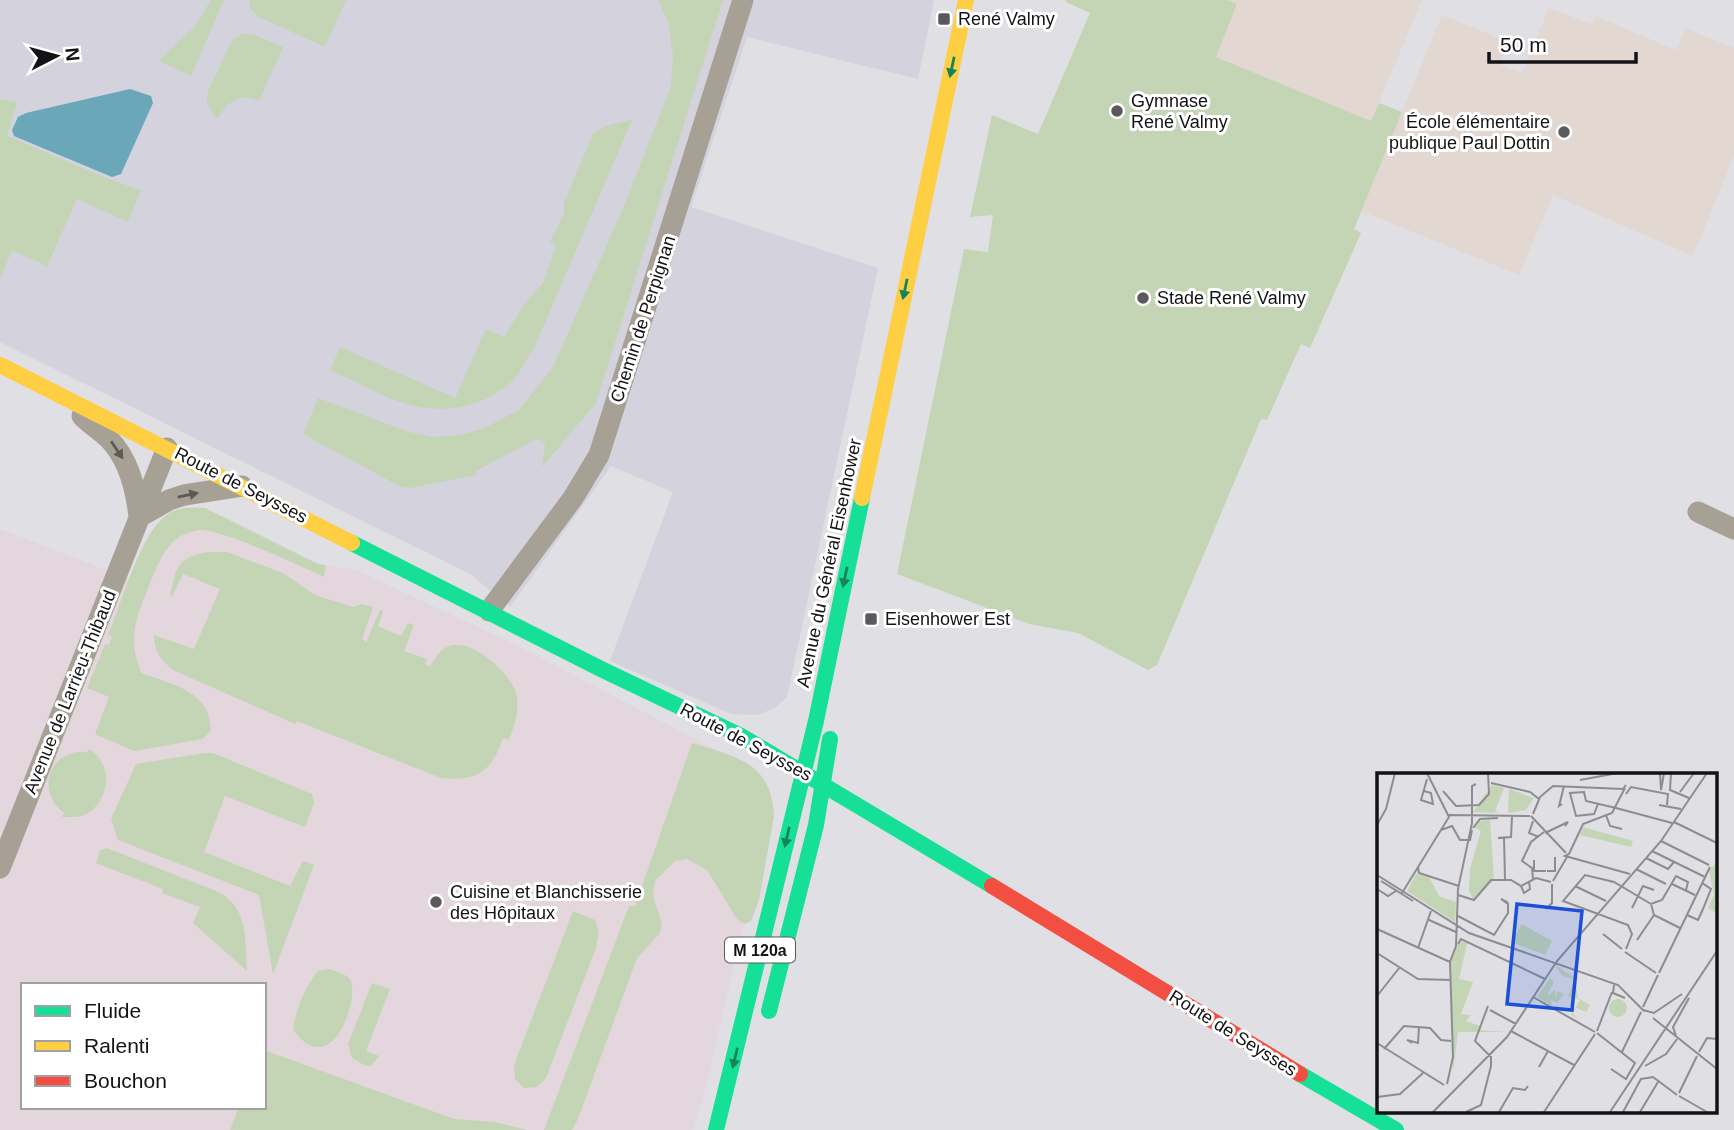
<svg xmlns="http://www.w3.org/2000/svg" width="1734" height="1130" viewBox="0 0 1734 1130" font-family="Arial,sans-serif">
<rect width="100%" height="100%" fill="#dfdfe4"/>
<path fill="#e3d6dd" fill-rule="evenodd" d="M 205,508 L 318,564 L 356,570 L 520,647 L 756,771 L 771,806 L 704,1094 L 692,1130 L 0,1130 L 0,529 L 129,579 L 147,537 L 161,519 L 171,512 L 183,509 ZM 23,985 L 264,985 L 264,1107 L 23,1107 Z"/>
<path fill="#d3d2dd" d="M 0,0 L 934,0 L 918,79 L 747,37 L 691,207 L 878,268 L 787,697 L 775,708 L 757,715 L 731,714 L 610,661 L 673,492 L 611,466 L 510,607 L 470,574 L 0,342 Z"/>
<path fill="#e3d7d2" d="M 1227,0 L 1422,0 L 1371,121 L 1216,57 L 1237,5 Z
M 1549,8 L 1591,24 L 1595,16 L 1676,50 L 1685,28 L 1734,48 L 1734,156 L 1693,256 L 1553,195 L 1519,275 L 1361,211 L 1442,15 L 1509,42 L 1499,64 L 1522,73 Z"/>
<path fill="#c4d5b5" d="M 211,0 L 224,0 L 191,76 L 159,61 L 195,26 Z
M 249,0 L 346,0 L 325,47 L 257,16 L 250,8 Z
M 658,0 L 723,0 L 596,403 L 542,467 L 545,442 L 536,439 L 476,471 L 476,475 L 410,488 L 401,487 L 303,434 L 318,398 L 409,432 L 433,437 L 460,435 L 485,428 L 520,409 L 553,367 L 624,206 L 671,86 L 673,55 L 668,22 Z
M 1066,0 L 1227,0 L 1237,4 L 1216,57 L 1371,121 L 1379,103 L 1402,112 L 1354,229 L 1361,233 L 1310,348 L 1301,344 L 1267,420 L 1261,419 L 1157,665 L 1148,670 L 1078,633 L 1029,624 L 897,574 L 964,249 L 988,252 L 993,215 L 970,217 L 992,115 L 1038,134 L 1090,13 L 1066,2 Z
M 242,34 L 252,34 L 283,47 L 259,101 C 239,92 228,102 217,119 L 207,104 L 208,91 L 233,39 Z
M 0,99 L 17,102 L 7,136 L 108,179 L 141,190 L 128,222 L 77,199 L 47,266 L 12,250 L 0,279 Z
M 632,120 L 535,346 C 528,357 522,369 514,379 C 506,388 490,398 478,402 C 419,422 383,394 330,370 L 340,347 L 455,398 L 486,329 L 504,337 L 526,302 L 543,283 L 556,246 L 550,242 L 564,214 L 564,203 L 593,134 L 605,126 Z
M 205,508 L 318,564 L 326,565 L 324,577 C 299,566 223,529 199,530 C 194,531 183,534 179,537 C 163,548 156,569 149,586 C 135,621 128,637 141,673 C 172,684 211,691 211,731 L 203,739 L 134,751 L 95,734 L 109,697 L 87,688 L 105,644 L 109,645 L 112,636 L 108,635 C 122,604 142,525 172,512 C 182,507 194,507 205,508 Z
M 207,552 L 227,552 L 245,559 L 283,573 L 315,595 L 353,607 L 361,604 L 373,607 L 362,639 L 366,642 L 380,610 L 383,611 L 378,626 L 401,636 L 408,623 L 414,625 L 404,651 L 427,659 L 425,664 L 430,666 C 436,657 441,647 453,645 C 476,641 514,676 517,697 C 519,713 514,726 509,740 L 503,738 C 492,772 476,782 441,778 L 297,721 L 295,724 L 173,670 C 161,660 154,652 154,635 L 194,649 L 220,589 L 183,574 L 172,597 L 170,596 C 177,567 175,559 207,552 Z
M 692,743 C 736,757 771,761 774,816 L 759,900 L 751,921 L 745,924 L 737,919 L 707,870 L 687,859 L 675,861 L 655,881 L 653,896 L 662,923 L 660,933 L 637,958 L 578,1119 L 572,1130 L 544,1130 L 629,906 L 635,906 Z
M 89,749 C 112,763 111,795 90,812 C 82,818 72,817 62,817 L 64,813 C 34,790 50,748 88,752 Z
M 205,753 L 213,753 L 312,794 L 314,803 L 305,827 L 225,796 L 204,852 L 290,886 L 303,861 L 314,865 L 273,974 L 259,895 L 118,840 L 111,819 L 136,764 Z
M 107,848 L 221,893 C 249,911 245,941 247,971 L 193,923 L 200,907 L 162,893 L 163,889 L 96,863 L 100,850 Z
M 573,911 L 595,920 L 599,932 L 596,948 L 546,1078 L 537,1087 L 524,1088 L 515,1079 L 514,1065 Z
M 329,969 C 335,971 345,974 349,978 C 362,991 334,1085 293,1030 C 296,1009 305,987 318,971 Z
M 372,983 L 390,989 L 366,1051 L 379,1056 L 371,1066 L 364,1065 L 352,1058 L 348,1044 Z
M 264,1050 L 454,1119 L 495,1122 L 527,1130 L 230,1130 L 239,1107 L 264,1107 Z"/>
<path fill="#6aa8b9" d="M 130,89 L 151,96 L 153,103 L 121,174 L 112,177 L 14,136 L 12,130 L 18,117 L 26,113 Z"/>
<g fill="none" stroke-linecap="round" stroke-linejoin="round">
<path stroke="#a6a194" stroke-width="21" d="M 82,416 C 90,424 99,430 107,437 C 129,458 136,489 139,517 L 169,500 L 184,495 L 242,486
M 1698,512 L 1734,529
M 489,611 L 573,498 L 599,455 L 743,0
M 0,868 L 167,448"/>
<path stroke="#16e098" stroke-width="16" d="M 352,543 L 601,669 L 743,737 L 992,886
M 769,1011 L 816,825 L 830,739
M 1300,1074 L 1396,1130
M 716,1130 L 816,721 L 862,498"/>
<path stroke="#ffcf43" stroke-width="16" d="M 0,365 L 352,543
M 862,498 L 966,0"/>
<path stroke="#f24e42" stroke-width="16" d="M 992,886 L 1300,1074"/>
</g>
<defs><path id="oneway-solid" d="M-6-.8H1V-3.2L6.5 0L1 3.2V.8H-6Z" transform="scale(1.75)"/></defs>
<g fill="#15845d">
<use href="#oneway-solid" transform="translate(952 67) rotate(102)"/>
<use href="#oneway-solid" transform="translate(905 289) rotate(102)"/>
<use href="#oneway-solid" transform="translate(845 577) rotate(102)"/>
<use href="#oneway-solid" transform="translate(787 837) rotate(103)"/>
<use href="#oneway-solid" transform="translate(735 1058) rotate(103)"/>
</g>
<g fill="#5c5a54">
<use href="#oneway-solid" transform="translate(117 450) rotate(56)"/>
<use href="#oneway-solid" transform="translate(188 495) rotate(-12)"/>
</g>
<g fill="#5a5a5d" stroke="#fff" stroke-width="2.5">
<rect x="937" y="12" width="14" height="14" rx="3.5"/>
<circle cx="1117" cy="111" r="7"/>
<circle cx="1564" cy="132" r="7"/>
<circle cx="1143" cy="298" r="7"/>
<rect x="864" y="612" width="14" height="14" rx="3.5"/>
<circle cx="436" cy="902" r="7"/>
</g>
<g text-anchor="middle" stroke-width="6" stroke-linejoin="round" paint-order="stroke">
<rect fill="#fff" stroke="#5a5a5b" stroke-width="2" x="725" y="937.5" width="70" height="25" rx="5"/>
<g font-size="16" font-weight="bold" fill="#131315">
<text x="760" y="956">M 120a</text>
</g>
<g font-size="18" fill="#131315" stroke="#fff" text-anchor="start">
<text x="958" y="25">René Valmy</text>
<text x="1131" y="107">Gymnase<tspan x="1131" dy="21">René Valmy</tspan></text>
<text x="1550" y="128" text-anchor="end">École élémentaire<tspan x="1550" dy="21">publique Paul Dottin</tspan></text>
<text x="1157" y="304">Stade René Valmy</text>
<text x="885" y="625">Eisenhower Est</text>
<text x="450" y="898">Cuisine et Blanchisserie<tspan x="450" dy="21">des Hôpitaux</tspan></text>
</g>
<g font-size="18" fill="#131315" stroke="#fff">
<text transform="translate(643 319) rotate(-72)" y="6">Chemin de Perpignan</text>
<text transform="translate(241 485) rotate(27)" y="6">Route de Seysses</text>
<text transform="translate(829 563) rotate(-78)" y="6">Avenue du Général Eisenhower</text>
<text transform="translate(70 692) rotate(-68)" y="6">Avenue de Larrieu-Thibaud</text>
<text transform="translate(746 742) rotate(28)" y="6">Route de Seysses</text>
<text transform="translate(1233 1033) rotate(32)" y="6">Route de Seysses</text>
</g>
</g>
<g transform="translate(1377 773)">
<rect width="340" height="340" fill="#dfdfe4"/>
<path d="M 115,12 L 127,15 L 118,38 L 122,40 L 96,39 ZM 132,16 L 157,25 L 149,37 L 131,40 ZM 113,47 L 117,107 L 97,127 L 92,118 L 93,96 L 104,58 L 97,54 L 102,48 ZM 206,54 L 256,68 L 254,74 L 203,62 ZM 339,90 L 339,140 L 331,135 L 337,122 L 332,97 ZM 39,101 L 52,104 L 62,123 L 79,129 L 78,149 L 30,118 ZM 145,151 L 175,168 L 168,182 L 134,169 ZM 82,168 L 90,170 L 82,206 L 96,209 L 84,241 L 94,242 L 89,248 L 103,253 L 102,257 L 131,259 L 81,259 L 76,299 L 74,189 ZM 178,192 L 198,205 L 201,225 L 213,232 L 209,239 L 199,235 L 196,241 L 202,246 L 194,242 L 203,227 L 199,225 L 196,232 L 198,226 L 191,224 L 198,206 L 185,203 ZM 173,205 L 177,209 L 170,223 L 178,217 L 179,224 L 181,218 L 187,221 L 180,230 L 174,227 L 175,233 L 160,224 ZM232 235a9 9 0 1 1 18 0a9 9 0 1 1-18 0Z" fill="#c4d5b5"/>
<path fill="none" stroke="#8d8d91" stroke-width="2" d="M 283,0 L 284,17 L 287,0M 294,0 L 293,17 L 312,25M 203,7 L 241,0M 114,10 L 153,19 L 162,26M 47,18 L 54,20 L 56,31 L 44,27 L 50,6M 66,18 L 79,33 L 102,32 L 112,21 L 111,0M 303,19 L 317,0M 249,21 L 254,14 L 291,21 L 290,32M 185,31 L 182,33 L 187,13M 221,31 L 217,41 L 199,43 L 193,20 L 207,19 L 209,28 L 239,35 L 295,50M 282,32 L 304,36M 156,41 L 163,24 L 176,13 L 246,16 L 249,12M 72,42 L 153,43M 229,42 L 233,53 L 245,56M 154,43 L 189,80M 156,48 L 152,60 L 162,64M 297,49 L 340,70M 0,52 L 9,36 L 18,0M 96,55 L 103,46 L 121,45M 64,57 L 75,53 L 83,67 L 93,67 L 95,57M 168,60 L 191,49 L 188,53M 127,64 L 128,107M 121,65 L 134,64 L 135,44M 284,68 L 332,92M 275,78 L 328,104M 192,81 L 206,51 L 235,40 L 248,15M 192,81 L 188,83 L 253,101M 269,85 L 291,96 L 297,89M 157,87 L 157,98 L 169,98M 41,94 L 42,100 L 82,113M 259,96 L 289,111M 170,98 L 178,98 L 178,84M 0,102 L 92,160 L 241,212 L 267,238M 156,106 L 155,95 L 145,88 L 154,69 L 167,59M 4,108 L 36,128M 176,108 L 190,84M 295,111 L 318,122M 144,113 L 147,120 L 153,116 L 152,108M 198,113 L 229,128M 0,116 L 11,123 L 19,118M 25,120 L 72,44 L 50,0M 81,122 L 97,127 L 114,107 L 134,107 L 144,113 L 159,105 L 174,109M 274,131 L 277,142 L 303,155M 255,135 L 266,113 L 277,117M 169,136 L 175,130 L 175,111M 310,142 L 321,147 L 326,136 L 334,116 L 325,110M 81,143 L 117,162 L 131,140 L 131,131 L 124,126 L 130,129 L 131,131M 52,147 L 79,159M 0,156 L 73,189M 226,161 L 245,176M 260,167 L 277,142M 81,171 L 84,166 L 168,206M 41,175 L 54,138M 249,176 L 255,161 L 251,152 L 186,128 L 208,102 L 237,109 L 274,131 L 285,127 L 299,103 L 311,109 L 309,117M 248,179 L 279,200M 0,180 L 41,206 L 74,207M 282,200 L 333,94M 237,212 L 236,220 L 248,225M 0,223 L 23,194M 156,224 L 218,259M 266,234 L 281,202M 113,237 L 139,251M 266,237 L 277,240 L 305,221M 276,245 L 340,296M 134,258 L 171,278M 220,258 L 235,219M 220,260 L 258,290 L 249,306 L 234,296M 299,263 L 296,254 L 312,225M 0,270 L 67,312M 35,270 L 30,267 L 41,270 L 42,254M 7,276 L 27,253 L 53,255 L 64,267 L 74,268M 245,279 L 264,239M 322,279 L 330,265 L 340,266M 268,293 L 289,281 L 300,266M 162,294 L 171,278 L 197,292M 70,311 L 76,284 L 73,189 L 79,173 L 81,116 L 95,50 L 95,13 L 99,11M 302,320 L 320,283M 302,323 L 330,339M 0,324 L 23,321 L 46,300M 56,339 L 130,264 L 180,188 L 284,68 L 330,0M 89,339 L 104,332 L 114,293 L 114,284 L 98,268 L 111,233 L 109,238M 122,339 L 136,315 L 148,317 L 151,313M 167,339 L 218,261M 233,339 L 340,178M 246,339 L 264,306 L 276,304 L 300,322M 263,339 L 281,309"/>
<path fill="#1d4ed8" fill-opacity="0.15" stroke="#1d4ed8" stroke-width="3.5" d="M 140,131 L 205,138 L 195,237 L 130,231 Z"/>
<rect width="340" height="340" fill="none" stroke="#131315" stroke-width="3.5"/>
</g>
<rect x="21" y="983" width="245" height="126" fill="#ffffff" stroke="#a1a1a1" stroke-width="2"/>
<rect x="35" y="1006" width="35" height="10" fill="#16e098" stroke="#a1a1a1" stroke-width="2"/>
<text x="84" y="1018" font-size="21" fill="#131315">Fluide</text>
<rect x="35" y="1041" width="35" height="10" fill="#ffcf43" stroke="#a1a1a1" stroke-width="2"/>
<text x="84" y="1053" font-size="21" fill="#131315">Ralenti</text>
<rect x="35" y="1076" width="35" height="10" fill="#f24e42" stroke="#a1a1a1" stroke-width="2"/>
<text x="84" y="1088" font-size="21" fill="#131315">Bouchon</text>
<g transform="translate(56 56) rotate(84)" stroke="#ffffff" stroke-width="5" paint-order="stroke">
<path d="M0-5L12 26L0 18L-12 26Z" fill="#131315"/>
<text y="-10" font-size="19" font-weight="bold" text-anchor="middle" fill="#131315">N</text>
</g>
<path d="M1489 52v10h147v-10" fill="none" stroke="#131315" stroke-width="3.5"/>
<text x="1500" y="52" font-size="21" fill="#131315" stroke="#ffffff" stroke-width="5" paint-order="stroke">50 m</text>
</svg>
